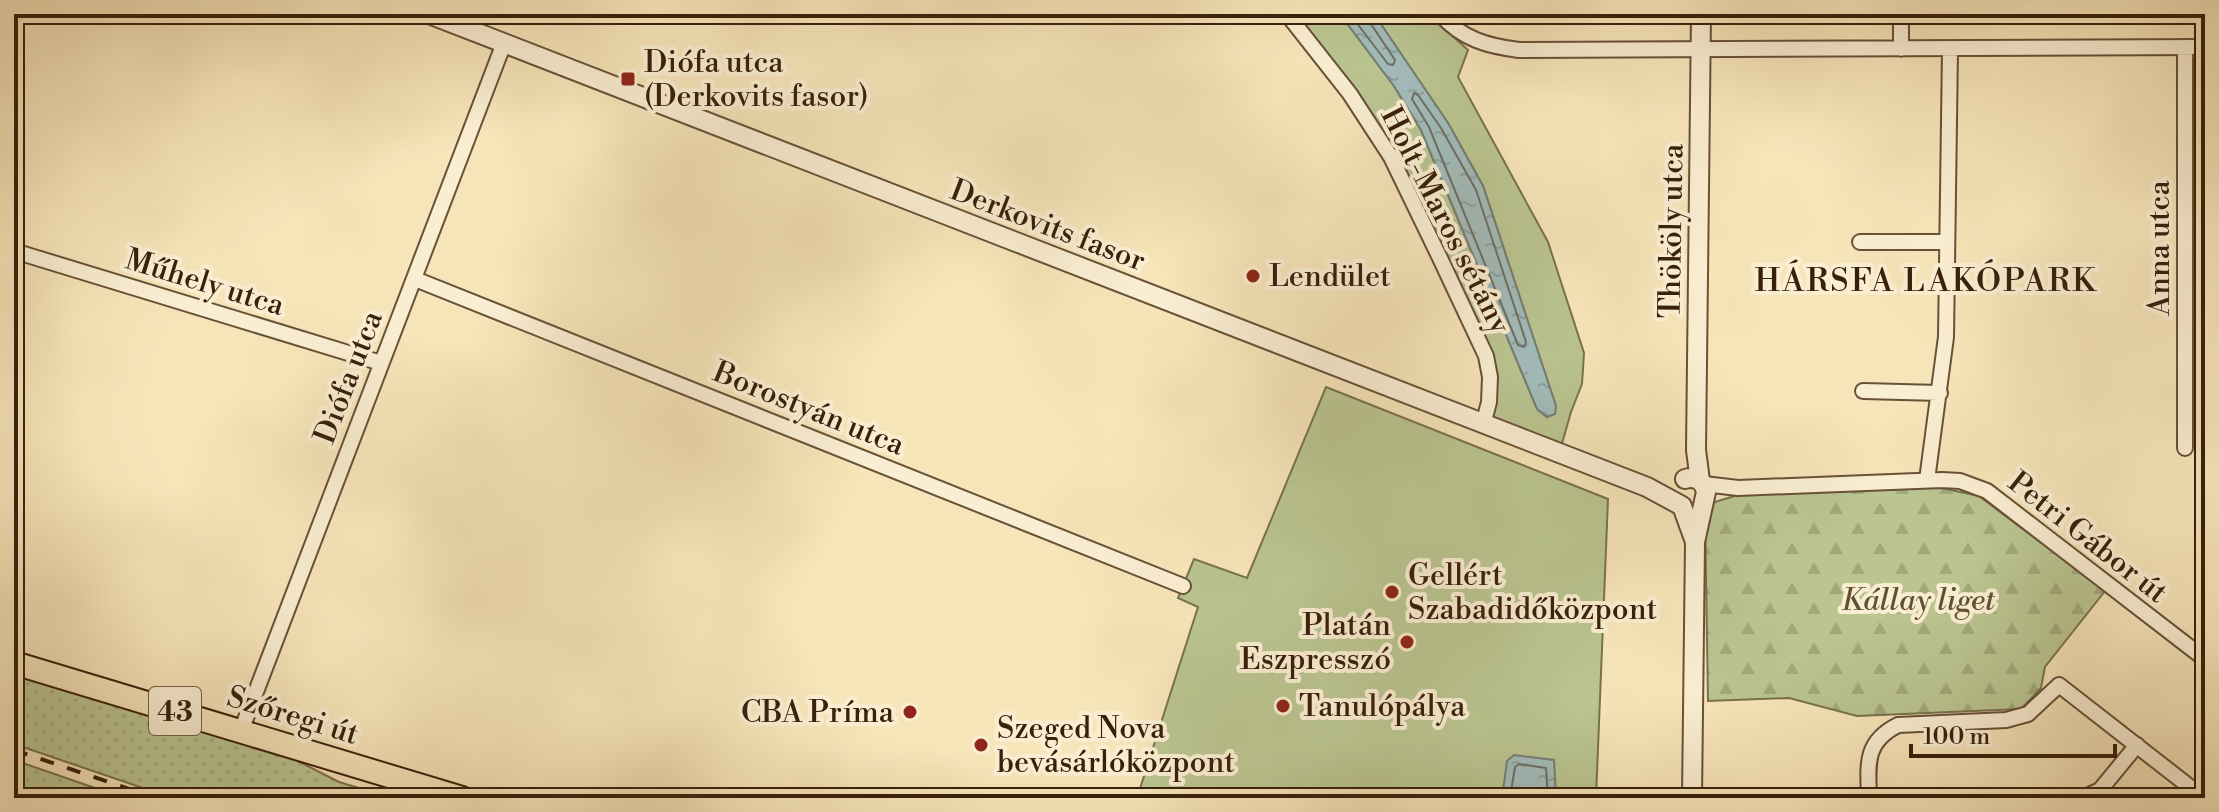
<svg xmlns="http://www.w3.org/2000/svg" width="2219" height="812" viewBox="0 0 2219 812" font-family="'Libre Bodoni',serif">
<defs>
<pattern id="grass-dots" width="8" height="8" patternUnits="userSpaceOnUse" patternTransform="scale(2)"><rect width="8" height="8" fill="#bac591"/><path d="M2 2h.1M6 6h.1" fill="none" stroke="#a1a97c" stroke-width="1.8" stroke-linecap="round"/></pattern>
<pattern id="forest-firs" width="22" height="20" patternUnits="userSpaceOnUse" patternTransform="scale(2)"><rect width="22" height="20" fill="#bac591"/><path d="M5 1l3.5 6h-7zM16 11l3.5 6h-7z" fill="#a1a97c"/></pattern>
<pattern id="water-ripples" width="26" height="14" patternUnits="userSpaceOnUse" patternTransform="scale(2)"><rect width="26" height="14" fill="#a2bcbb"/><path d="M2 4q2-2 4 0t4 0M15 11q2-2 4 0t4 0" fill="none" stroke="#8ca19f"/></pattern>
</defs>
<rect width="100%" height="100%" fill="#f7e5ba"/>
<filter id="stains"><feTurbulence type="fractalNoise" baseFrequency=".0025" numOctaves="4"/><feColorMatrix values="0 0 0 0 .2 0 0 0 0 .09 0 0 0 0 .02 0 0 0 .5 -.17"/></filter>
<radialGradient id="worn" r=".72"><stop offset=".6" stop-color="#630" stop-opacity="0"/><stop offset="1" stop-color="#630" stop-opacity=".3"/></radialGradient>
<path fill="url(#grass-dots)" stroke="#79724e" stroke-width="2" d="M 14,674 L 288,756 L 339,782 L 392,798 L 172,798 L 14,744 Z
M 14,760 L 124,798 L 59,798 L 14,789 Z"/>
<path fill="url(#forest-firs)" stroke="#79724e" stroke-width="2" d="M 1932,486 L 1979,496 L 2105,591 L 2045,667 L 2041,688 L 2021,709 L 1857,716 L 1789,698 L 1708,701 L 1705,513 L 1715,502 L 1741,494 Z"/>
<path fill="#bac591" stroke="#79724e" stroke-width="2" d="M 1287,14 L 1340,14 L 1394,86 L 1421,130 L 1537,409 L 1547,417 L 1556,406 L 1483,186 L 1448,123 L 1374,14 L 1429,14 L 1468,50 L 1458,77 L 1548,242 L 1584,353 L 1582,384 L 1571,412 L 1559,454 L 1483,425 L 1490,377 L 1391,157 Z
M 1326,387 L 1608,499 L 1596,798 L 1137,798 L 1198,607 L 1178,598 L 1194,559 L 1247,578 Z"/>
<path fill="url(#water-ripples)" stroke="#787e75" stroke-width="2" d="M 1340,14 L 1374,14 L 1448,123 L 1483,186 L 1556,406 L 1555,414 L 1547,417 L 1537,409 L 1421,130 L 1394,86 Z
M 1514,755 L 1554,760 L 1556,798 L 1502,798 L 1507,761 Z"/>
<g fill="none" stroke-linecap="round" stroke-linejoin="round">
<path stroke="#6d6e63" stroke-width="2" d="M 1350,14 L 1388,64 L 1393,65 L 1395,60 L 1369,21 L 1368,14
M 1414,93 L 1418,95 L 1441,128 L 1476,190 L 1526,342 L 1524,347 L 1518,345 L 1429,127 L 1412,99 Z
M 1510,798 L 1515,767 L 1519,764 L 1546,768 L 1548,798"/>
<path stroke="#787e75" stroke-width="4" d="M 2202,487 L 2205,487"/>
<defs>
<path id="minor" d="M 1287,14 L 1350,94 L 1391,157 L 1439,256 L 1486,356 L 1490,377 L 1489,402 L 1483,425
M 1440,14 C 1462,39 1487,46 1519,50 L 2205,47
M 2185,47 L 2185,448
M 1901,49 L 1901,14
M 1860,242 L 1947,242
M 14,251 L 381,363
M 415,279 L 1183,586
M 1863,391 L 1940,393
M 1927,480 L 1946,337 L 1950,49
M 1704,484 L 1738,488 L 1942,480 L 1960,481 L 1987,491 L 2205,659
M 241,731 L 504,43
M 1869,798 C 1868,765 1864,742 1898,725 L 2006,720 L 2028,714 L 2059,685 L 2204,798
M 2083,798 L 2100,790 L 2137,745"/>
<path id="tertiary" d="M 429,14 L 1647,487 L 1682,506 L 1695,542
M 1685,479 C 1696,476 1704,481 1706,492 L 1695,542 L 1692,798
M 1700,481 L 1696,450 L 1701,14"/>
<path id="primary" d="M 14,663 L 462,798"/>
</defs>
<use href="#minor" stroke="#685137" stroke-width="18"/>
<use href="#tertiary" stroke="#685137" stroke-width="22"/>
<use href="#primary" stroke="#38200b" stroke-width="26"/>
<use href="#minor" stroke="#faeed2" stroke-width="14"/>
<use href="#tertiary" stroke="#faeed2" stroke-width="18"/>
<use href="#primary" stroke="#f7e5ba" stroke-width="22"/>
<path stroke="#38200b" stroke-width="4" stroke-dasharray="14 14" stroke-linecap="butt" d="M 14,750 L 156,798"/>
</g>
<g fill="#8f2418" stroke="#faeed2" stroke-width="3">
<rect x="620" y="71" width="16" height="16" rx="4"/>
<circle cx="1253" cy="276" r="8"/>
<circle cx="1392" cy="592" r="8"/>
<circle cx="1407" cy="642" r="8"/>
<circle cx="1283" cy="706" r="8"/>
<circle cx="910" cy="712" r="8"/>
<circle cx="981" cy="745" r="8"/>
</g>
<g text-anchor="middle" stroke-width="8" stroke-linejoin="round" paint-order="stroke">
<rect fill="#faeed2" stroke="#725e47" stroke-width="2" x="149" y="687" width="52" height="48" rx="6"/>
<g font-size="28" font-weight="bold" fill="#38200b">
<text x="175" y="721">43</text>
</g>
<g font-size="30" fill="#38200b" stroke="#faeed2" text-anchor="start">
<text x="644" y="72">Diófa utca<tspan x="644" dy="34">(Derkovits fasor)</tspan></text>
<text x="1269" y="286">Lendület</text>
<text x="1408" y="585">Gellért<tspan x="1408" dy="34">Szabadidőközpont</tspan></text>
<text x="1391" y="635" text-anchor="end">Platán<tspan x="1391" dy="34">Eszpresszó</tspan></text>
<text x="1299" y="716">Tanulópálya</text>
<text x="894" y="722" text-anchor="end">CBA Príma</text>
<text x="997" y="738">Szeged Nova<tspan x="997" dy="34">bevásárlóközpont</tspan></text>
</g>
<g font-size="30" fill="#38200b" stroke="#faeed2">
<text transform="translate(1446 220) rotate(63)" y="10">Holt-Maros sétány</text>
<text transform="translate(1048 225) rotate(21)" y="10">Derkovits fasor</text>
<text transform="translate(1671 231) rotate(-89)" y="10">Thököly utca</text>
<text transform="translate(2159 248) rotate(-90)" y="10">Anna utca</text>
<text transform="translate(205 282) rotate(17)" y="10">Műhely utca</text>
<text transform="translate(348 377) rotate(-69)" y="10">Diófa utca</text>
<text transform="translate(809 408) rotate(22)" y="10">Borostyán utca</text>
<text transform="translate(2088 537) rotate(38)" y="10">Petri Gábor út</text>
<text transform="translate(293 715) rotate(17)" y="10">Szőregi út</text>
</g>
<g font-size="30" font-style="italic" fill="#5f5233" stroke="#faeed2">
<text x="1918" y="610">Kállay liget</text>
</g>
<g font-size="32" letter-spacing="2" fill="#38200b" stroke="#faeed2">
<text x="1926" y="291">HÁRSFA LAKÓPARK</text>
</g>
</g>
<rect width="2219" height="812" fill="none" stroke="#f7e5ba" stroke-width="48"/>
<rect x="16" y="16" width="2187" height="780" fill="none" stroke="#38200b" stroke-width="4"/>
<rect x="24" y="24" width="2171" height="764" fill="none" stroke="#38200b" stroke-width="2"/>
<path d="M1911 744v12h204v-12" fill="none" stroke="#38200b" stroke-width="4"/>
<text x="1923" y="744" font-size="24" fill="#38200b" stroke="#faeed2" stroke-width="6" paint-order="stroke">100 m</text>
<rect width="100%" height="100%" filter="url(#stains)"/>
<rect width="100%" height="100%" fill="url(#worn)"/>
</svg>
